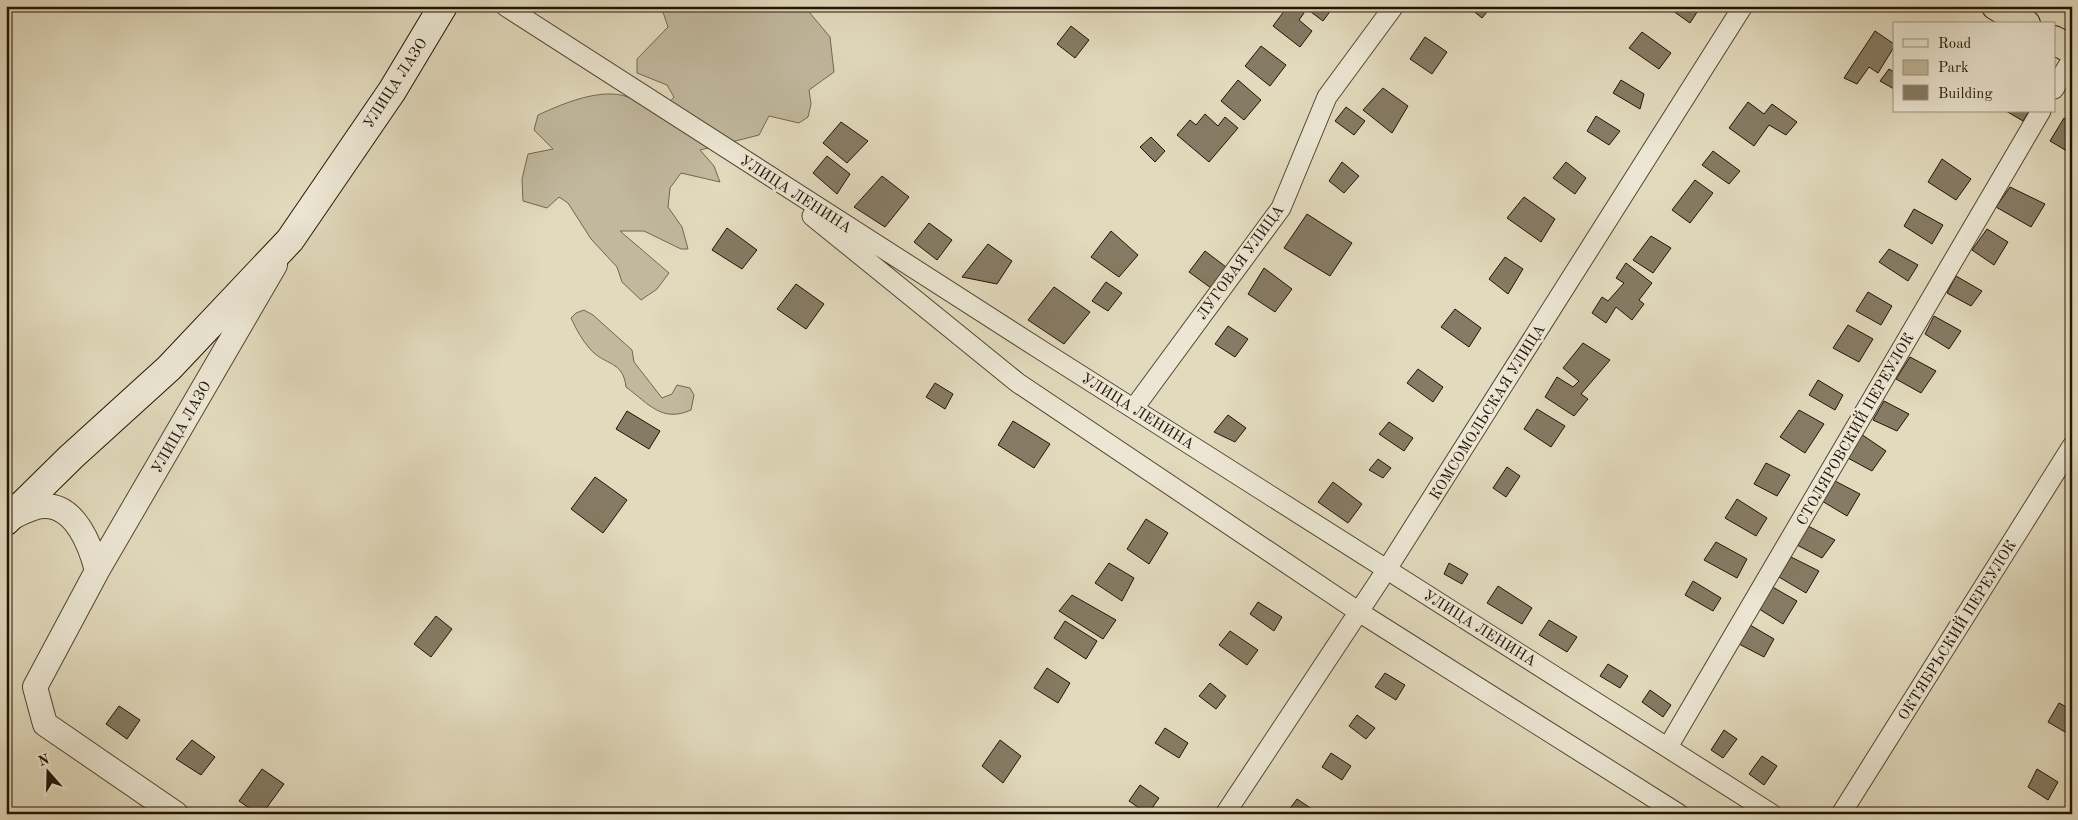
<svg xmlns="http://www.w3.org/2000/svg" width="2078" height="820" viewBox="0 0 2078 820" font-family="'Old Standard TT',serif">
<rect width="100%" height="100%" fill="#e2dabd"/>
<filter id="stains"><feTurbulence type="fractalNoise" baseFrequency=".004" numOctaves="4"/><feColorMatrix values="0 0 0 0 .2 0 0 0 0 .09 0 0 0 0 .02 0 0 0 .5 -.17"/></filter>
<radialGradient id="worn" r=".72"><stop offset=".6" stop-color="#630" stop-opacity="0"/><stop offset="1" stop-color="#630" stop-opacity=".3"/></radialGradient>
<path fill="#c1b89e" stroke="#726652" d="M 661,6 L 804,6 L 830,37 L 834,72 L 809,90 L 811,104 L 808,117 L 799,123 L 769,116 L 759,135 L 700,150 L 714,166 L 720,182 L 681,173 L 670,188 L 668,207 L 682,227 L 688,249 L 681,249 L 644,231 L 620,231 L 669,273 L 657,289 L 641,300 L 622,282 L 617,267 L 591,239 L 568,203 L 559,197 L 547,208 L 523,201 L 522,179 L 528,154 L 553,149 L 534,130 L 538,115 C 562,104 601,87 628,97 C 638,101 649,109 658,115 L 674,97 L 667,85 L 637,73 L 637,59 L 668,27 Z
M 584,310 L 593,315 L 632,350 L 634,362 L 662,398 L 672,394 L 677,385 L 690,388 L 694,395 L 691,410 C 662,423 649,404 626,387 C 623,360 605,366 590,349 C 582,340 576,329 571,318 L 576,313 Z"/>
<path fill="#867b65" stroke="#221405" d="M 1288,6 L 1295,6 L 1304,13 L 1299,20 L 1312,31 L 1300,47 L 1273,26 Z
M 1303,6 L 1334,6 L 1323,21 Z
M 1467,6 L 1492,6 L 1482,18 Z
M 1666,6 L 1701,6 L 1690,23 Z
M 1071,26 L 1089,40 L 1075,58 L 1057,44 Z
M 1875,31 L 1894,44 L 1894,47 L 1878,73 L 1869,67 L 1857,84 L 1844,78 Z
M 1642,32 L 1671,53 L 1659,69 L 1629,48 Z
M 1425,37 L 1447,52 L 1432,74 L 1410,59 Z
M 1261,46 L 1286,65 L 1270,86 L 1245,66 Z
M 1889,69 L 1894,72 L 1894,89 L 1880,81 Z
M 1238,80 L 1261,100 L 1244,120 L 1221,101 Z
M 1621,80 L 1644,94 L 1640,109 L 1613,93 Z
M 1383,88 L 1408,106 L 1392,133 L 1363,110 Z
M 1748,102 L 1764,114 L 1772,104 L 1797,122 L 1786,135 L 1769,125 L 1754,146 L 1729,128 Z
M 1346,107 L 1365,121 L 1354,135 L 1335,121 Z
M 2006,111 L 2029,111 L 2023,121 Z
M 1205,114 L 1218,126 L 1225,117 L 1238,128 L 1209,162 L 1177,135 L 1190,120 L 1196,125 Z
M 1596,116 L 1620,131 L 1609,145 L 1587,131 Z
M 2064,118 L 2072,123 L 2072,154 L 2050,141 Z
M 841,122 L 868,141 L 847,163 L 823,143 Z
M 1151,137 L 1165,151 L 1155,162 L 1140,147 Z
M 1713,151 L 1740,171 L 1729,184 L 1702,165 Z
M 827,156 L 850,174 L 837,194 L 813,173 Z
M 1942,159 L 1971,179 L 1956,200 L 1928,182 Z
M 1342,162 L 1359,176 L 1344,193 L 1329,181 Z
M 1566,162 L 1586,178 L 1575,194 L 1553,178 Z
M 882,176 L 909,197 L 885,227 L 854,207 Z
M 1695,180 L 1713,193 L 1690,223 L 1672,210 Z
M 2010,187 L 2045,204 L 2031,227 L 1996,207 Z
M 1524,197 L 1555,219 L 1541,242 L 1507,218 Z
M 1914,209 L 1943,225 L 1932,244 L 1904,226 Z
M 1307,214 L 1352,243 L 1330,276 L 1284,248 Z
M 929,223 L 952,240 L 937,260 L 914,242 Z
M 727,228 L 757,250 L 742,269 L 712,250 Z
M 1987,229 L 2008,242 L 1994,265 L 1972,250 Z
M 1111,231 L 1138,255 L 1119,277 L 1091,257 Z
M 1651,236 L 1671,248 L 1653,273 L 1633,260 Z
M 988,244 L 1012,261 L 997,284 L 962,277 Z
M 1889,249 L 1918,265 L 1908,281 L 1879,262 Z
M 1205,251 L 1226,267 L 1211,288 L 1189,272 Z
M 1505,257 L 1523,269 L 1508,294 L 1489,279 Z
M 1626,263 L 1652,283 L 1639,300 L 1644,304 L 1632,320 L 1616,307 L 1606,323 L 1592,313 L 1602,297 L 1608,301 L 1624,283 L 1616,278 Z
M 1264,268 L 1292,289 L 1275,312 L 1248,294 Z
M 1956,276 L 1982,291 L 1971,306 L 1947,293 Z
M 1106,282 L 1122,293 L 1108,311 L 1092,301 Z
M 796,284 L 824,304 L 806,329 L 777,309 Z
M 1054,287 L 1090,312 L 1064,344 L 1028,320 Z
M 1868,292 L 1892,306 L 1881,325 L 1856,311 Z
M 1455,309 L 1481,328 L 1469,347 L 1441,327 Z
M 1934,316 L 1961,331 L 1949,349 L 1925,334 Z
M 1848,325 L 1873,339 L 1859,362 L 1833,348 Z
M 1228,326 L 1248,339 L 1235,357 L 1215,344 Z
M 1583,343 L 1610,360 L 1581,394 L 1588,399 L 1574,416 L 1545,397 L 1557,377 L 1573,387 L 1579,381 L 1563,368 Z
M 1910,357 L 1936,371 L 1921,393 L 1896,379 Z
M 1418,369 L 1443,387 L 1433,402 L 1407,383 Z
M 1818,380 L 1843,395 L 1835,410 L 1809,395 Z
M 935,383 L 953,394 L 945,409 L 926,397 Z
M 1884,401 L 1909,414 L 1897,431 L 1873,420 Z
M 1537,409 L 1565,426 L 1551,447 L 1524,429 Z
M 1799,410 L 1824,424 L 1805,453 L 1780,437 Z
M 627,411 L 660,431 L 649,449 L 616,429 Z
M 1228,415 L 1246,428 L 1235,442 L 1214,432 Z
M 1013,421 L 1050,444 L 1034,468 L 998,445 Z
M 1389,422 L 1413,438 L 1404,451 L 1379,434 Z
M 1861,434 L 1886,451 L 1872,471 L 1846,457 Z
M 1378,459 L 1391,468 L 1383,478 L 1369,470 Z
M 1766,463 L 1790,475 L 1777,496 L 1754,484 Z
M 1507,467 L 1520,476 L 1506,497 L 1493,488 Z
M 595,477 L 627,500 L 603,533 L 571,509 Z
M 1835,481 L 1860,494 L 1847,516 L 1822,501 Z
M 1333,482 L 1362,504 L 1348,523 L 1318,502 Z
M 1737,499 L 1767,518 L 1756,536 L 1725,518 Z
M 1146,519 L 1168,533 L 1149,564 L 1127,549 Z
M 1808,526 L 1835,540 L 1822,558 L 1797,545 Z
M 1716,542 L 1747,559 L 1737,578 L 1704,560 Z
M 1791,557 L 1819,571 L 1806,593 L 1779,577 Z
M 1109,563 L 1134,578 L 1122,601 L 1095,583 Z
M 1449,563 L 1468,574 L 1462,584 L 1444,574 Z
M 1693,581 L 1721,598 L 1713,611 L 1685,595 Z
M 1769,585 L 1797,601 L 1783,624 L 1756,607 Z
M 1498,586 L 1532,608 L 1522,624 L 1487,603 Z
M 1072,595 L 1116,620 L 1103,639 L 1059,611 Z
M 1258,602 L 1282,617 L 1274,631 L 1250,614 Z
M 436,616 L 452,629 L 431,657 L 414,644 Z
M 1549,620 L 1577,637 L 1567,652 L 1539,635 Z
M 1065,621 L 1097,641 L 1086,659 L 1054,638 Z
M 1750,625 L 1774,639 L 1764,657 L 1739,644 Z
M 1230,631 L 1258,650 L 1247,665 L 1219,645 Z
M 1608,664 L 1628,676 L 1620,688 L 1600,676 Z
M 1047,668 L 1070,683 L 1058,703 L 1034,688 Z
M 1385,673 L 1405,685 L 1396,700 L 1375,687 Z
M 1210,683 L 1226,696 L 1216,709 L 1199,696 Z
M 1650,690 L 1671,705 L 1663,717 L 1642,702 Z
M 2059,703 L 2072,710 L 2072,736 L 2048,722 Z
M 119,706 L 140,720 L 127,739 L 106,724 Z
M 1357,715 L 1375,728 L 1366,739 L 1349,726 Z
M 1165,728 L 1188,743 L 1179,758 L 1155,743 Z
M 1724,730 L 1737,739 L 1723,758 L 1711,750 Z
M 192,740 L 215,757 L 201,775 L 176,759 Z
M 1000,740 L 1021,756 L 1003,783 L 982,766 Z
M 1331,753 L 1351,766 L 1342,780 L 1322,767 Z
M 1762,756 L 1777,766 L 1764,785 L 1749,774 Z
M 262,769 L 284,784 L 262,814 L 258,814 L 239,801 Z
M 2037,769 L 2058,782 L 2048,800 L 2028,787 Z
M 1140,785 L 1159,798 L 1148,814 L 1129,801 Z
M 1297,799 L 1312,809 L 1308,814 L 1292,814 L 1288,811 Z"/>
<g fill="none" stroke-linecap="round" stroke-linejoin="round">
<defs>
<path id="minor" d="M 505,6 L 1041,350 L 1772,814
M 2054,89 L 2072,59
M 812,216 L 1018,383 L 1359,612 L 1679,814
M 1134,408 L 1281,208 L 1327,97 L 1394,6
M 1668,747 L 2041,111
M 1225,814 L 1387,569 L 1743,6
M 1841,814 L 2072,446"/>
<path id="tertiary" d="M 11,518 C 21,513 33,506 44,506 C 76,505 91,547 97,571
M 176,814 L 45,724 L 35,687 L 97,571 L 275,265"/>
<path id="secondary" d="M 6,521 L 71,457 L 169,368 L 290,240 L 392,91 L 443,6"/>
<path id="trunk" d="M 1996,6 L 2026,24
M 2054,40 L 2072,50"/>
</defs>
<use href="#minor" stroke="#524633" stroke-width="21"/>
<use href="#tertiary" stroke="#524633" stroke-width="26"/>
<use href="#secondary" stroke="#221405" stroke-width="30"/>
<use href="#trunk" stroke="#221405" stroke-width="30"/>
<use href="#minor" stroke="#ece7d4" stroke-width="19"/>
<use href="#tertiary" stroke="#ece7d4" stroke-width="24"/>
<use href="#secondary" stroke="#ece7d4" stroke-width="28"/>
<use href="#trunk" stroke="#e2dabd" stroke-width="28"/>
</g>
<g text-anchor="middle" stroke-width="4.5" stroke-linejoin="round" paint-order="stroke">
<g font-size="15" fill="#221405" stroke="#ece7d4">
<text transform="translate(395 83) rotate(-57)" y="5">УЛИЦА ЛАЗО</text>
<text transform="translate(796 194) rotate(33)" y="5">УЛИЦА ЛЕНИНА</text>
<text transform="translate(1240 262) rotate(-54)" y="5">ЛУГОВАЯ УЛИЦА</text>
<text transform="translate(1138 411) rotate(32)" y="5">УЛИЦА ЛЕНИНА</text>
<text transform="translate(1487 412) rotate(-58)" y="5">КОМСОМОЛЬСКАЯ УЛИЦА</text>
<text transform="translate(181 427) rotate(-60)" y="5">УЛИЦА ЛАЗО</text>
<text transform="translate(1855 429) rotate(-60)" y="5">СТОЛЯРОВСКИЙ ПЕРЕУЛОК</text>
<text transform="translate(1480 628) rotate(32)" y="5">УЛИЦА ЛЕНИНА</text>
<text transform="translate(1957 630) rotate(-58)" y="5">ОКТЯБРЬСКИЙ ПЕРЕУЛОК</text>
</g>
</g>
<rect width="2078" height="820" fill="none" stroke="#e2dabd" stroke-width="25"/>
<rect x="8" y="8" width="2063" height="805" fill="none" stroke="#221405" stroke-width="2.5"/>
<rect x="12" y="12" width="2053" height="795" fill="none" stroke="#221405"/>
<rect x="1893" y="22" width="162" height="90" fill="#ece7d4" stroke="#9b9381"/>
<rect x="1903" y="39" width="25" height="8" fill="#ece7d4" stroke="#9b9381"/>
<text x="1938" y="48" font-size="15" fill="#221405">Road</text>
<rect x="1903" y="60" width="25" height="15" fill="#c1b89e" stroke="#9b9381"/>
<text x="1938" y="72" font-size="15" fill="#221405">Park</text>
<rect x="1903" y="85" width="25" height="15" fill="#867b65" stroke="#9b9381"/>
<text x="1938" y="98" font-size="15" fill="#221405">Building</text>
<g transform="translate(48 772) rotate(340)" stroke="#ece7d4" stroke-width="4" paint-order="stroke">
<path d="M0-4L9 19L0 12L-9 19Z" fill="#221405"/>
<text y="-8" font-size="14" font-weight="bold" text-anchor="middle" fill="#221405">N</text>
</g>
<rect width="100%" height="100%" filter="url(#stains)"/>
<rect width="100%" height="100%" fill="url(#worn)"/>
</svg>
